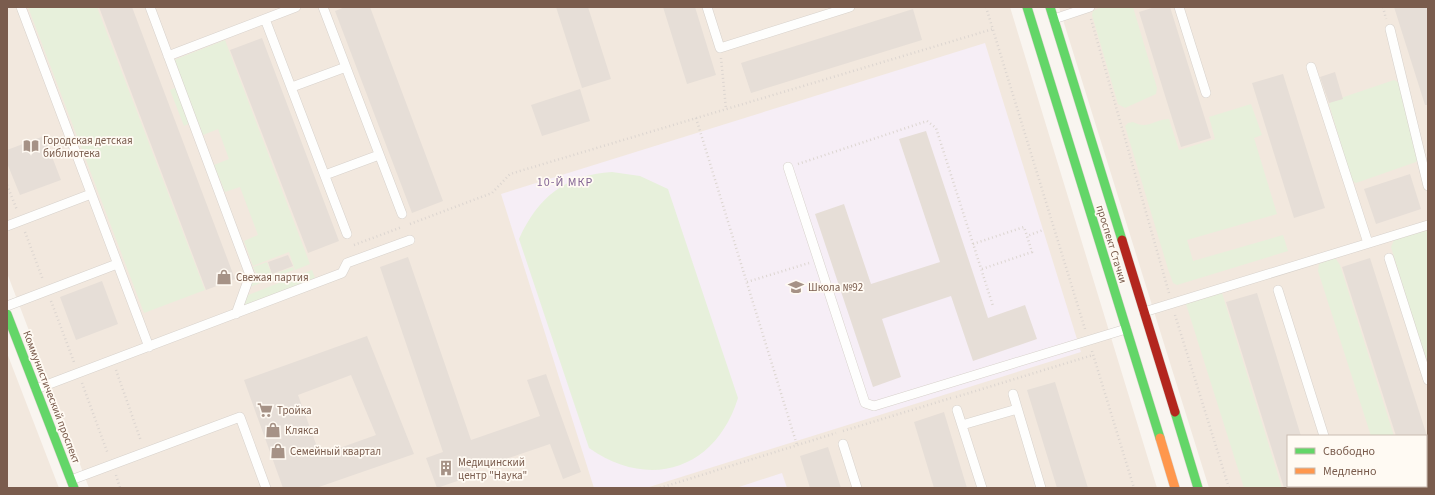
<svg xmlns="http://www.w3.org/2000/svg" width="1435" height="495" viewBox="0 0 1435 495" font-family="'Source Sans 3',sans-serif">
<rect width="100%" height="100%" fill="#f9f5f0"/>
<path fill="#f2e8de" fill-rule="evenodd" d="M 7,7 L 1010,7 L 1157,488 L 89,488 L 7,273 Z
M 1059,7 L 1428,7 L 1428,488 L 1209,488 ZM 1288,436 L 1426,436 L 1426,486 L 1288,486 Z
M 7,353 L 59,488 L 7,488 Z"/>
<path fill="#f6eef6" d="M 985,43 L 1081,352 L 646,488 L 594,488 L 501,194 Z
M 782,473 L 787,488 L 736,488 Z"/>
<path fill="#e7f0db" d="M 28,7 L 97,7 L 205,290 L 144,313 Z
M 1101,7 L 1133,7 L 1157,88 L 1156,94 L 1125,108 L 1118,104 L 1092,15 L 1093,11 Z
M 225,40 L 310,264 L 295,270 L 289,252 L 253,266 L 244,241 L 258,235 L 240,187 L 225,192 L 214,165 L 229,159 L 218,129 L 203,135 L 174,60 Z
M 1394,80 L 1398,82 L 1399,85 L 1418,159 L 1416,162 L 1356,183 L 1352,181 L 1329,104 L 1332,101 Z
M 177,87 L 190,123 L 184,126 L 170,90 Z
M 1251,104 L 1262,135 L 1254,138 L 1277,214 L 1187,240 L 1193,261 L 1283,235 L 1288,251 L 1177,285 L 1173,283 L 1168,269 L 1125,126 L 1128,123 L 1133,122 C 1148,130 1155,119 1169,119 L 1179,150 L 1215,139 L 1209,117 Z
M 612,172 L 640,176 L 668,189 L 738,398 C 716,469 650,491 589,448 L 519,239 C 538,197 565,175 612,172 Z
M 1428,230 L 1428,369 L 1391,247 L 1394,240 Z
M 1333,258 L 1336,259 L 1340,265 L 1394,436 L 1371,436 L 1318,271 L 1319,264 Z
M 267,262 L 272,275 L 293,267 L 294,270 L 250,287 L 256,273 L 253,267 Z
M 312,270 L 315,278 L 243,306 L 248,295 Z
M 1222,293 L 1282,488 L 1244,488 L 1186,304 Z"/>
<path fill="#e6ded7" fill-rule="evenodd" d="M 99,7 L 132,7 L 235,279 L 206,290 Z
M 345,7 L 370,7 L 443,201 L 412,213 L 335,11 Z
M 556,7 L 588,7 L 611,79 L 582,88 Z
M 663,7 L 695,7 L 716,75 L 687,84 Z
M 1155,7 L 1170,7 L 1211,138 L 1181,147 L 1139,12 Z
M 1394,7 L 1428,7 L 1428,105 L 1425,105 Z
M 913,9 L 922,40 L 751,93 L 741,63 Z
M 262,38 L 339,241 L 308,253 L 230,50 Z
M 1335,72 L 1343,99 L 1329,103 L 1320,77 Z
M 1283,74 L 1325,208 L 1294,218 L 1252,83 Z
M 580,89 L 590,121 L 542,136 L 531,105 Z
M 926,131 L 988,318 L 1025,305 L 1037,339 L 973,361 L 951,296 L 882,319 L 901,377 L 873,387 L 815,214 L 844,204 L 871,284 L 940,262 L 899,139 Z
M 44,136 L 61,180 L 20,195 L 7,163 L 7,150 Z
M 1410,174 L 1421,209 L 1376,224 L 1364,189 Z
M 288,255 L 293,266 L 272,274 L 268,262 Z
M 408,257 L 471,440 L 540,416 L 527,380 L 546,374 L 581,472 L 563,479 L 550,444 L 465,473 L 466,478 L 437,488 L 426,458 L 443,452 L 380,267 Z
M 1370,258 L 1401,355 L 1427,436 L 1396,436 L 1342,267 Z
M 102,281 L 118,324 L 76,340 L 60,297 Z
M 1257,293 L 1301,436 L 1288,436 L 1288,488 L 1284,488 L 1226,302 Z
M 367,336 L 414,454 L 316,488 L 283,488 L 244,380 ZM 351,375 L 376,435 L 320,455 L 298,395 Z
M 1055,382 L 1088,488 L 1057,488 L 1027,390 Z
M 944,412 L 967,488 L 934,488 L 914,422 Z
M 828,447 L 841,488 L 810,488 L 800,456 Z"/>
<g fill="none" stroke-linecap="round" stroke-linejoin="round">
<defs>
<path id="lane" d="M 21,7 L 149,347
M 150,7 L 250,275 L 236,314
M 323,7 L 402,214
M 707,7 L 720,48 L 850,7
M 1179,7 L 1206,93
M 265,19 L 347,234
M 1054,19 L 1090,7
M 1390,29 L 1428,186
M 168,56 L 296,7
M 1311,67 L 1368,243
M 292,87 L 346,67
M 788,167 L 865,403 L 874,406 L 1126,329
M 325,175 L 379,155
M 7,226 L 91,194
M 1389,258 L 1428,380
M 1278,290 L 1324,436
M 7,306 L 117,264
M 1144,312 L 1428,225
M 36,389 L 342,273 L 347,263 L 410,240
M 1013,394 L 1041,488
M 957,410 L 982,488
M 962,425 L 1017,409
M 843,444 L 857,488
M 71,480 L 240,417 L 266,488
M 1340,486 L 1341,488"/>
<path id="fast" d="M 1027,7 L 1160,438
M 1050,7 L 1122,240
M 7,314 L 74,488
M 1175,412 L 1198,488"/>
<path id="slow" d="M 1160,438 L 1175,488"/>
<path id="jam" d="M 1122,240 L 1175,412"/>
</defs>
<use href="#lane" stroke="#d7d1cb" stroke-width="10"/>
<use href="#fast" stroke="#d9d2cb" stroke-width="10"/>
<use href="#slow" stroke="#d9d2cb" stroke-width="10"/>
<use href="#jam" stroke="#d9d2cb" stroke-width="10"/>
<path stroke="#dcd5d0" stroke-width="2.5" stroke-dasharray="1 3" stroke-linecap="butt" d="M 986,7 L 1085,329
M 1383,7 L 1386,19
M 1091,19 L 1169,293
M 721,58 L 726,109
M 696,118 L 797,445
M 798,164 L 927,121 L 936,128 L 993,306
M 7,185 L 17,210
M 410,224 L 492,193 L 510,174 L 993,29
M 25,232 L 43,280
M 973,244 L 1024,227 L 1027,236
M 354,245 L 402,227
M 982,269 L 1032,252 L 1027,236 L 1043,230
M 747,282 L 809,263
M 51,301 L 74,362
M 1175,315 L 1229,488
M 1092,351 L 1134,488
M 116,370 L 141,441
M 82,383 L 108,454
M 956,397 L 1093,355
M 843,431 L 951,398
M 116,475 L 120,488
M 660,488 L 836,433"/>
<use href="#lane" stroke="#fefefd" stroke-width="9"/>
<use href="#fast" stroke="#63d668" stroke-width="9"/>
<use href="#slow" stroke="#ff974d" stroke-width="9"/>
<use href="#jam" stroke="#b3261e" stroke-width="9"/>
</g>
<defs>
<symbol id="library-bare" viewBox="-9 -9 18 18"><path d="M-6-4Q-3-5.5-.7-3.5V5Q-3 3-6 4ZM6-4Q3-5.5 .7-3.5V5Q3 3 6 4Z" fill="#a69286" stroke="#fffaf3" stroke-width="2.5" paint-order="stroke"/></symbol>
<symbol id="shop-bare" viewBox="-9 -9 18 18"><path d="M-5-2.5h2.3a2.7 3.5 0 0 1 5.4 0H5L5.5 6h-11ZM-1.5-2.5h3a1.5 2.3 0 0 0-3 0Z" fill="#a69286" stroke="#fffaf3" stroke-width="2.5" paint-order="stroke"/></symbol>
<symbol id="school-bare" viewBox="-9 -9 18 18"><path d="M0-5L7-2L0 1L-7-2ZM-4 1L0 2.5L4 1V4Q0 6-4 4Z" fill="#a69286" stroke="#fffaf3" stroke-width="2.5" paint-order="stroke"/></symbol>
<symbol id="supermarket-bare" viewBox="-9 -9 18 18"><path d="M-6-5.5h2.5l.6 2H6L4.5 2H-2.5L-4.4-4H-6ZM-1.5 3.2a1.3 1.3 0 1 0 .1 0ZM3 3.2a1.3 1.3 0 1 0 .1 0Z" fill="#a69286" stroke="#fffaf3" stroke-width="2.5" paint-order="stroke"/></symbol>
<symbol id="building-bare" viewBox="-9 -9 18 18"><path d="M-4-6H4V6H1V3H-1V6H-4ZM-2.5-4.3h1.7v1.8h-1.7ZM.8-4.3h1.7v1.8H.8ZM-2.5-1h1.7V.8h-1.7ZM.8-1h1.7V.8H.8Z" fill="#a69286" stroke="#fffaf3" stroke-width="2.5" paint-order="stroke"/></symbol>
</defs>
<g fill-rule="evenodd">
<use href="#library-bare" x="20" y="135" width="22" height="22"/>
<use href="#shop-bare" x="213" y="266" width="22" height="22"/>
<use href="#school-bare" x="785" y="276" width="22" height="22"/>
<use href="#supermarket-bare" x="254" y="399" width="22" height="22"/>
<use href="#shop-bare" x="262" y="419" width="22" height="22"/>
<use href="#shop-bare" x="267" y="440" width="22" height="22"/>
<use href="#building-bare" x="435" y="457" width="22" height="22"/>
</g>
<g text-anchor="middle" stroke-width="3.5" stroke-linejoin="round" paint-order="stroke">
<g font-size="11" fill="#7a5c4d" stroke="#fffaf3" text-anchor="start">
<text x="43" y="144">Городская детская<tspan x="43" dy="13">библиотека</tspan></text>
<text x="236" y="281">Свежая партия</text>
<text x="808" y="291">Школа №92</text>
<text x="277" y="414">Тройка</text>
<text x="285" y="434">Клякса</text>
<text x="290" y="455">Семейный квартал</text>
<text x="458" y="466">Медицинский<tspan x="458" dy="13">центр "Наука"</tspan></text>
</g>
<g font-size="11" fill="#7a5c4d" stroke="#fffaf3">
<text transform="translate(1112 244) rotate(73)" y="4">проспект Стачки</text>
<text transform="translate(52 397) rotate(69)" y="4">Коммунистический проспект</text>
</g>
<g font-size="12" letter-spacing="1" fill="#846695" stroke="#fffaf3">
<text x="565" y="186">10-Й МКР</text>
</g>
</g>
<rect width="1435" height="495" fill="none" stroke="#7a5c4d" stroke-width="16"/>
<rect x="1287" y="435" width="140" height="52" fill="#fffaf3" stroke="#cabbb1"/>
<rect x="1295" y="448" width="20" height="6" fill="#63d668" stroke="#cabbb1"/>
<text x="1323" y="455" font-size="12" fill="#7a5c4d">Свободно</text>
<rect x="1295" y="468" width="20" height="6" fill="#ff974d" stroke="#cabbb1"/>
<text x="1323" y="475" font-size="12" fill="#7a5c4d">Медленно</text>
</svg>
